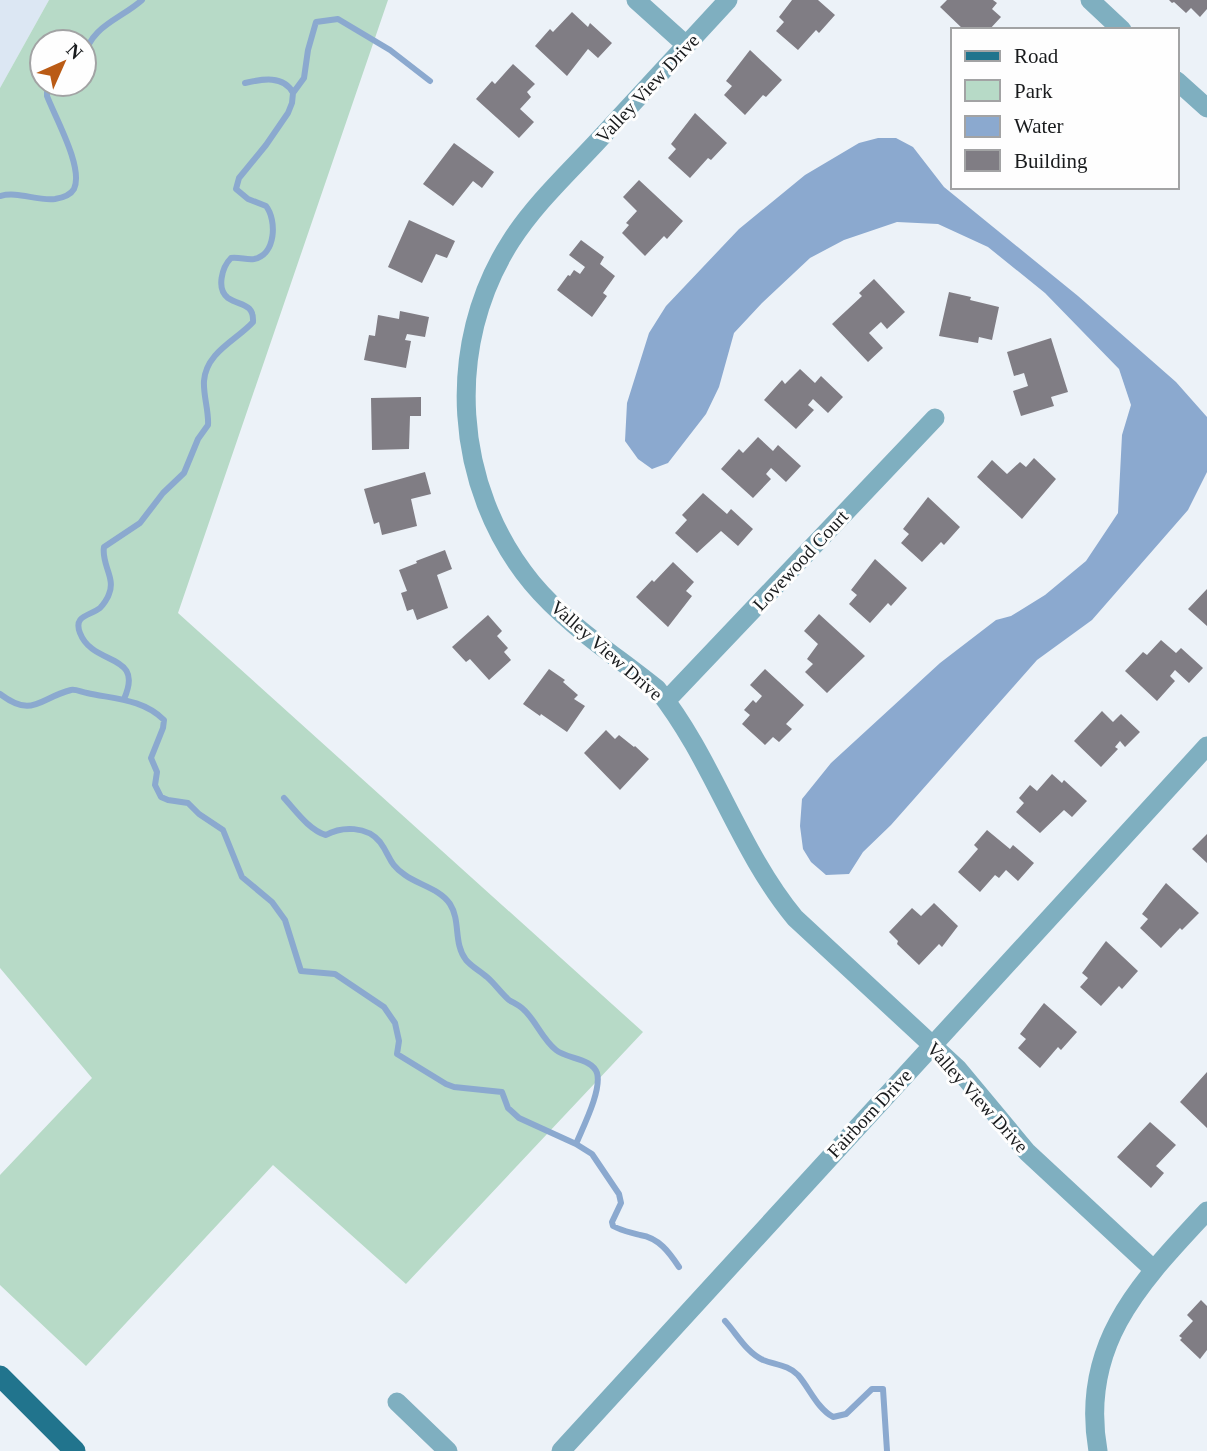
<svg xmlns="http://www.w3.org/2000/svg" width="1207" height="1451" viewBox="0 0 1207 1451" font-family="'Times New Roman',serif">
<rect width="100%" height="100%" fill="#ecf2f8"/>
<path fill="#dce7f3" d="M 0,0 L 49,0 L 0,88 Z"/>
<path fill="#b7dac7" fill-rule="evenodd" d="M 49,0 L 388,0 L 178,613 L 643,1032 L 406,1284 L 273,1165 L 86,1366 L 0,1285 L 0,1175 L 92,1078 L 0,968 L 0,88 ZM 42,42 L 84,42 L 84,84 L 42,84 Z"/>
<path fill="#8ba9cf" d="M 878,138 L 896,138 L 913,147 L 944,187 L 1078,296 L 1176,382 L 1207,417 L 1207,472 L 1188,510 L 1092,620 L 1037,660 L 891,825 L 863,852 L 849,874 L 826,875 L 811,862 L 803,849 L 800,826 L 802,799 L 831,763 L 940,663 L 996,620 L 1011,616 L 1045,595 L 1086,561 L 1118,513 L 1122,435 L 1131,405 L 1119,369 L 1045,293 L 988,247 L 938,224 L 897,222 L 844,240 L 810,258 L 762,303 L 734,333 L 719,387 L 706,414 L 668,463 L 652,469 L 638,459 L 625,441 L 627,403 L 649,333 L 666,306 L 739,229 L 805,175 L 859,143 Z"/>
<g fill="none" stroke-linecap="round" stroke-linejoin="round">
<path stroke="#8ba9cf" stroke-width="6" d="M 84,58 C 90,26 121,19 142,0
M 245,83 C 262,79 284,75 293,93
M 0,196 C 18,191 36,201 55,199 C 61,198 70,196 74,189 C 84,168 55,117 47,96 L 47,92 L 56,84
M 0,694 C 33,719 39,698 71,690 C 76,689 81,692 87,693 C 114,699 143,699 164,720 L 163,728 L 151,758 L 157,772 L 155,785 L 161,797 L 168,800 L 188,803 L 199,814 L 223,830 L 242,877 L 272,902 L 285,920 L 301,971 L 335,974 L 384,1007 L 395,1023 L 399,1041 L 397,1054 L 446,1084 L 454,1087 L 502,1092 L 508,1108 L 519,1118 L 576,1144 L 592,1154 L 619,1194 L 621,1203 L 612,1222 L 613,1226 C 622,1231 630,1232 640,1235 C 659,1238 669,1252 679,1267
M 124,699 C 145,652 93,667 80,633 C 73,615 90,616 100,608 C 103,605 108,598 109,594 C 116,578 101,564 104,547 L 140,523 L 163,493 L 184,473 L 198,439 L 208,425 C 209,411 203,395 204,381 C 206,352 237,340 253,322 C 254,303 240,306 228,298 C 216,289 222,267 231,258 C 239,257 247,260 254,259 C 276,255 277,220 266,206 L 248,199 L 236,189 L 239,178 L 266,145 L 288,113 L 292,103 L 293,93 L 304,78 L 308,50 L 316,22 L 338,19 L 390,50 L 430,81
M 284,798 C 296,811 309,830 326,835 C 342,826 367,826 380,842 C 391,857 388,863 405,875 C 419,885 440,889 450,904 C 461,921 453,943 466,960 C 472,967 480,971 487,977 C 495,984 501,993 509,1000 C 514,1003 519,1005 523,1009 C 535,1019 542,1039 556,1050 C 567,1059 592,1058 597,1073 C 602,1090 583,1127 576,1144
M 725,1321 C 737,1334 746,1352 763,1360 C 776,1365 788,1365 798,1375 C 810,1389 817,1408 833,1417 L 846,1414 L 872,1389 L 883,1389 L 887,1451"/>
</g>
<path fill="#807d84" d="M 792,0 L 818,0 L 835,15 L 819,33 L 816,30 L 798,50 L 776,31 L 784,22 L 779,17 Z
M 947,0 L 993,0 L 997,3 L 992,9 L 1001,17 L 989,30 L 964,30 L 940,7 Z
M 1169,0 L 1207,0 L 1207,9 L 1200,17 L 1191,8 L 1186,13 L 1174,2 L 1172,3 Z
M 572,12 L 588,27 L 590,23 L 612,43 L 598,58 L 588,49 L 567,76 L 535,46 L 550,29 L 553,32 Z
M 750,50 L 782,80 L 766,97 L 763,95 L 745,115 L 724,95 L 732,86 L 726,81 Z
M 513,64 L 535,84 L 527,92 L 531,97 L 520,109 L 534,122 L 519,138 L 476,99 L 492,81 L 495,84 Z
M 695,113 L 727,143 L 711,160 L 708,158 L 690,178 L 668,158 L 676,149 L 671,144 Z
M 454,143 L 494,172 L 482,188 L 473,181 L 453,206 L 423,184 Z
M 639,180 L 683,221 L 667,239 L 664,236 L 645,256 L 622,233 L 629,225 L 626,223 L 637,211 L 623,197 Z
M 409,220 L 455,241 L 447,258 L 436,254 L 422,283 L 388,267 Z
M 581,240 L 604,257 L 600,264 L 615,276 L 603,293 L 607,296 L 592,317 L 557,290 L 568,275 L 570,276 L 574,270 L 580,274 L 585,267 L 569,255 Z
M 874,279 L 905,312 L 887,329 L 881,322 L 869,333 L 883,348 L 868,362 L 832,324 L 862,296 L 859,293 Z
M 949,292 L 971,297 L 970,300 L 999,307 L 992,340 L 979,337 L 978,343 L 939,336 Z
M 400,311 L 429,317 L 425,337 L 407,334 L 405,340 L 411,341 L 406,368 L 364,360 L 369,335 L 375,336 L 378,315 L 399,319 Z
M 1051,338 L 1068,392 L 1051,397 L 1054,406 L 1021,416 L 1013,391 L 1028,386 L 1024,373 L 1014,376 L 1007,352 Z
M 800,369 L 815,383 L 821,376 L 843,397 L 828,413 L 813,399 L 808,405 L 814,410 L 796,429 L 764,400 L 782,380 L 785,384 Z
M 421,397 L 421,416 L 410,416 L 409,449 L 372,450 L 371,398 Z
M 758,437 L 773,451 L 778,445 L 801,466 L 786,482 L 771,468 L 766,474 L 771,479 L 753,498 L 721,469 L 739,449 L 743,453 Z
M 1034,458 L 1056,479 L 1022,519 L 977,477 L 992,460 L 1007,474 L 1020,462 L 1026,467 Z
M 425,472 L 431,494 L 411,499 L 417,526 L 382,535 L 379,522 L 374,524 L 364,489 Z
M 703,493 L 727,514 L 731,509 L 753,529 L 738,546 L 721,531 L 697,553 L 675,533 L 687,520 L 682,515 Z
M 928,497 L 960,527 L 944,545 L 941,542 L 922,562 L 901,543 L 909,534 L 903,529 Z
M 445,550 L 452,569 L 437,575 L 448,608 L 417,620 L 413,609 L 407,611 L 401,593 L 407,591 L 399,570 L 417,563 L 416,561 Z
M 875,559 L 907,588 L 891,606 L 888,603 L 870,623 L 849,604 L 857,595 L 851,590 Z
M 673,562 L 694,582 L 686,591 L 692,596 L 668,627 L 636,597 L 652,580 L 654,582 Z
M 1207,589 L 1207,626 L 1188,609 Z
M 819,614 L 865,656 L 827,693 L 805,672 L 813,664 L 807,659 L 818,644 L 804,631 Z
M 488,615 L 502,631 L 497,636 L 508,648 L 504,652 L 511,660 L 489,680 L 470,659 L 466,662 L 452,647 Z
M 1161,640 L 1176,653 L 1181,648 L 1203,668 L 1189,683 L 1175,670 L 1170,676 L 1175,681 L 1157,701 L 1125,671 L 1143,652 L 1147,655 Z
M 549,669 L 565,680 L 563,682 L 578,695 L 574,699 L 585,706 L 567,732 L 541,714 L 540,716 L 523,704 Z
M 765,669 L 804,705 L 786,724 L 792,729 L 779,742 L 773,737 L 765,745 L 742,724 L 750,715 L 744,710 L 753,700 L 756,703 L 762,696 L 750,685 Z
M 1102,711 L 1113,722 L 1121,714 L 1140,732 L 1125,747 L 1120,741 L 1115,747 L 1118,749 L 1101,767 L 1074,741 Z
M 606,730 L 615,739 L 619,735 L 634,747 L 635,746 L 649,759 L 620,790 L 584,753 Z
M 1052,774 L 1062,783 L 1064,780 L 1087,801 L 1072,817 L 1064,810 L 1040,833 L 1016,812 L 1024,803 L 1019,798 L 1030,785 L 1037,791 Z
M 987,830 L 1010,849 L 1013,845 L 1034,863 L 1018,881 L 1006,870 L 999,878 L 995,875 L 980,892 L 958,872 L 978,849 L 974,845 Z
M 1207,834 L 1207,863 L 1192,849 Z
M 1166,883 L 1199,913 L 1182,930 L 1180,928 L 1161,948 L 1140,928 L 1148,919 L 1142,914 Z
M 934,903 L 958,926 L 942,947 L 939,944 L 919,965 L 897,944 L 898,941 L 889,932 L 912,908 L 921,916 Z
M 1106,941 L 1138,971 L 1122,989 L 1119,986 L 1101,1006 L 1080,987 L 1088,978 L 1082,973 Z
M 1044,1003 L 1077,1032 L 1061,1050 L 1058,1047 L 1040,1068 L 1018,1048 L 1026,1039 L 1020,1034 Z
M 1207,1072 L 1207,1128 L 1180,1102 Z
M 1150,1122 L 1176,1145 L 1156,1166 L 1164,1173 L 1151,1188 L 1117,1157 Z
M 1201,1300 L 1207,1306 L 1207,1350 L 1200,1359 L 1180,1340 L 1182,1338 L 1179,1336 L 1193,1321 L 1187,1315 Z"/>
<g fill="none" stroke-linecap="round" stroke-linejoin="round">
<path stroke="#7fafc0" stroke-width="19" d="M 636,0 L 686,45
M 728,0 C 684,48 639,96 595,144 C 566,175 534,205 511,241 C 444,345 453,487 532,583 C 567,625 615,655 657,689 C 713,759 738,849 795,918 L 958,1069 L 1027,1152 L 1153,1269
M 1090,0 L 1122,30
M 1177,81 L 1207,108
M 666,701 L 935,418
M 397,1402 L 448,1451
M 561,1451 L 1207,746
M 1098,1451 C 1079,1344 1141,1282 1207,1211"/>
<path stroke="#21748d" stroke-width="21" d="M 0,1376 L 75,1451"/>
</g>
<g text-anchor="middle" stroke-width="6" stroke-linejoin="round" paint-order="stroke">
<g font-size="19" fill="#191b1d" stroke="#fefefe">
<text transform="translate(647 88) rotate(-47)" y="7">Valley View Drive</text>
<text transform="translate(800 560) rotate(-47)" y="7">Lovewood Court</text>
<text transform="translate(607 650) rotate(41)" y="7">Valley View Drive</text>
<text transform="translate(978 1097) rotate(48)" y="7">Valley View Drive</text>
<text transform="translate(869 1113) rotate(-47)" y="7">Fairborn Drive</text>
</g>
</g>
<rect x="951" y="28" width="228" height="161" fill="#fefefe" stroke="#a2a3a4" stroke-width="2"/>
<rect x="965" y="51" width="35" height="10" fill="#21748d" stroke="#a2a3a4" stroke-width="2"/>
<text x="1014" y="63" font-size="21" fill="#191b1d">Road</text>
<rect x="965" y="80" width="35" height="21" fill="#b7dac7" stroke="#a2a3a4" stroke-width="2"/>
<text x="1014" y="98" font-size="21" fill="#191b1d">Park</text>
<rect x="965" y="116" width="35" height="21" fill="#8ba9cf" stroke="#a2a3a4" stroke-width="2"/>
<text x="1014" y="133" font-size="21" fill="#191b1d">Water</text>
<rect x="965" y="150" width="35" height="21" fill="#807d84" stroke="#a2a3a4" stroke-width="2"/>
<text x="1014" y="168" font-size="21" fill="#191b1d">Building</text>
<g transform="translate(63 63) rotate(45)"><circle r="33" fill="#fefefe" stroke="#a2a3a4" stroke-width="2"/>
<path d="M0-5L12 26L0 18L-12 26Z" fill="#ba5b15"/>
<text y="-10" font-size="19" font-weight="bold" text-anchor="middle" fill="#191b1d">N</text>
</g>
</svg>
